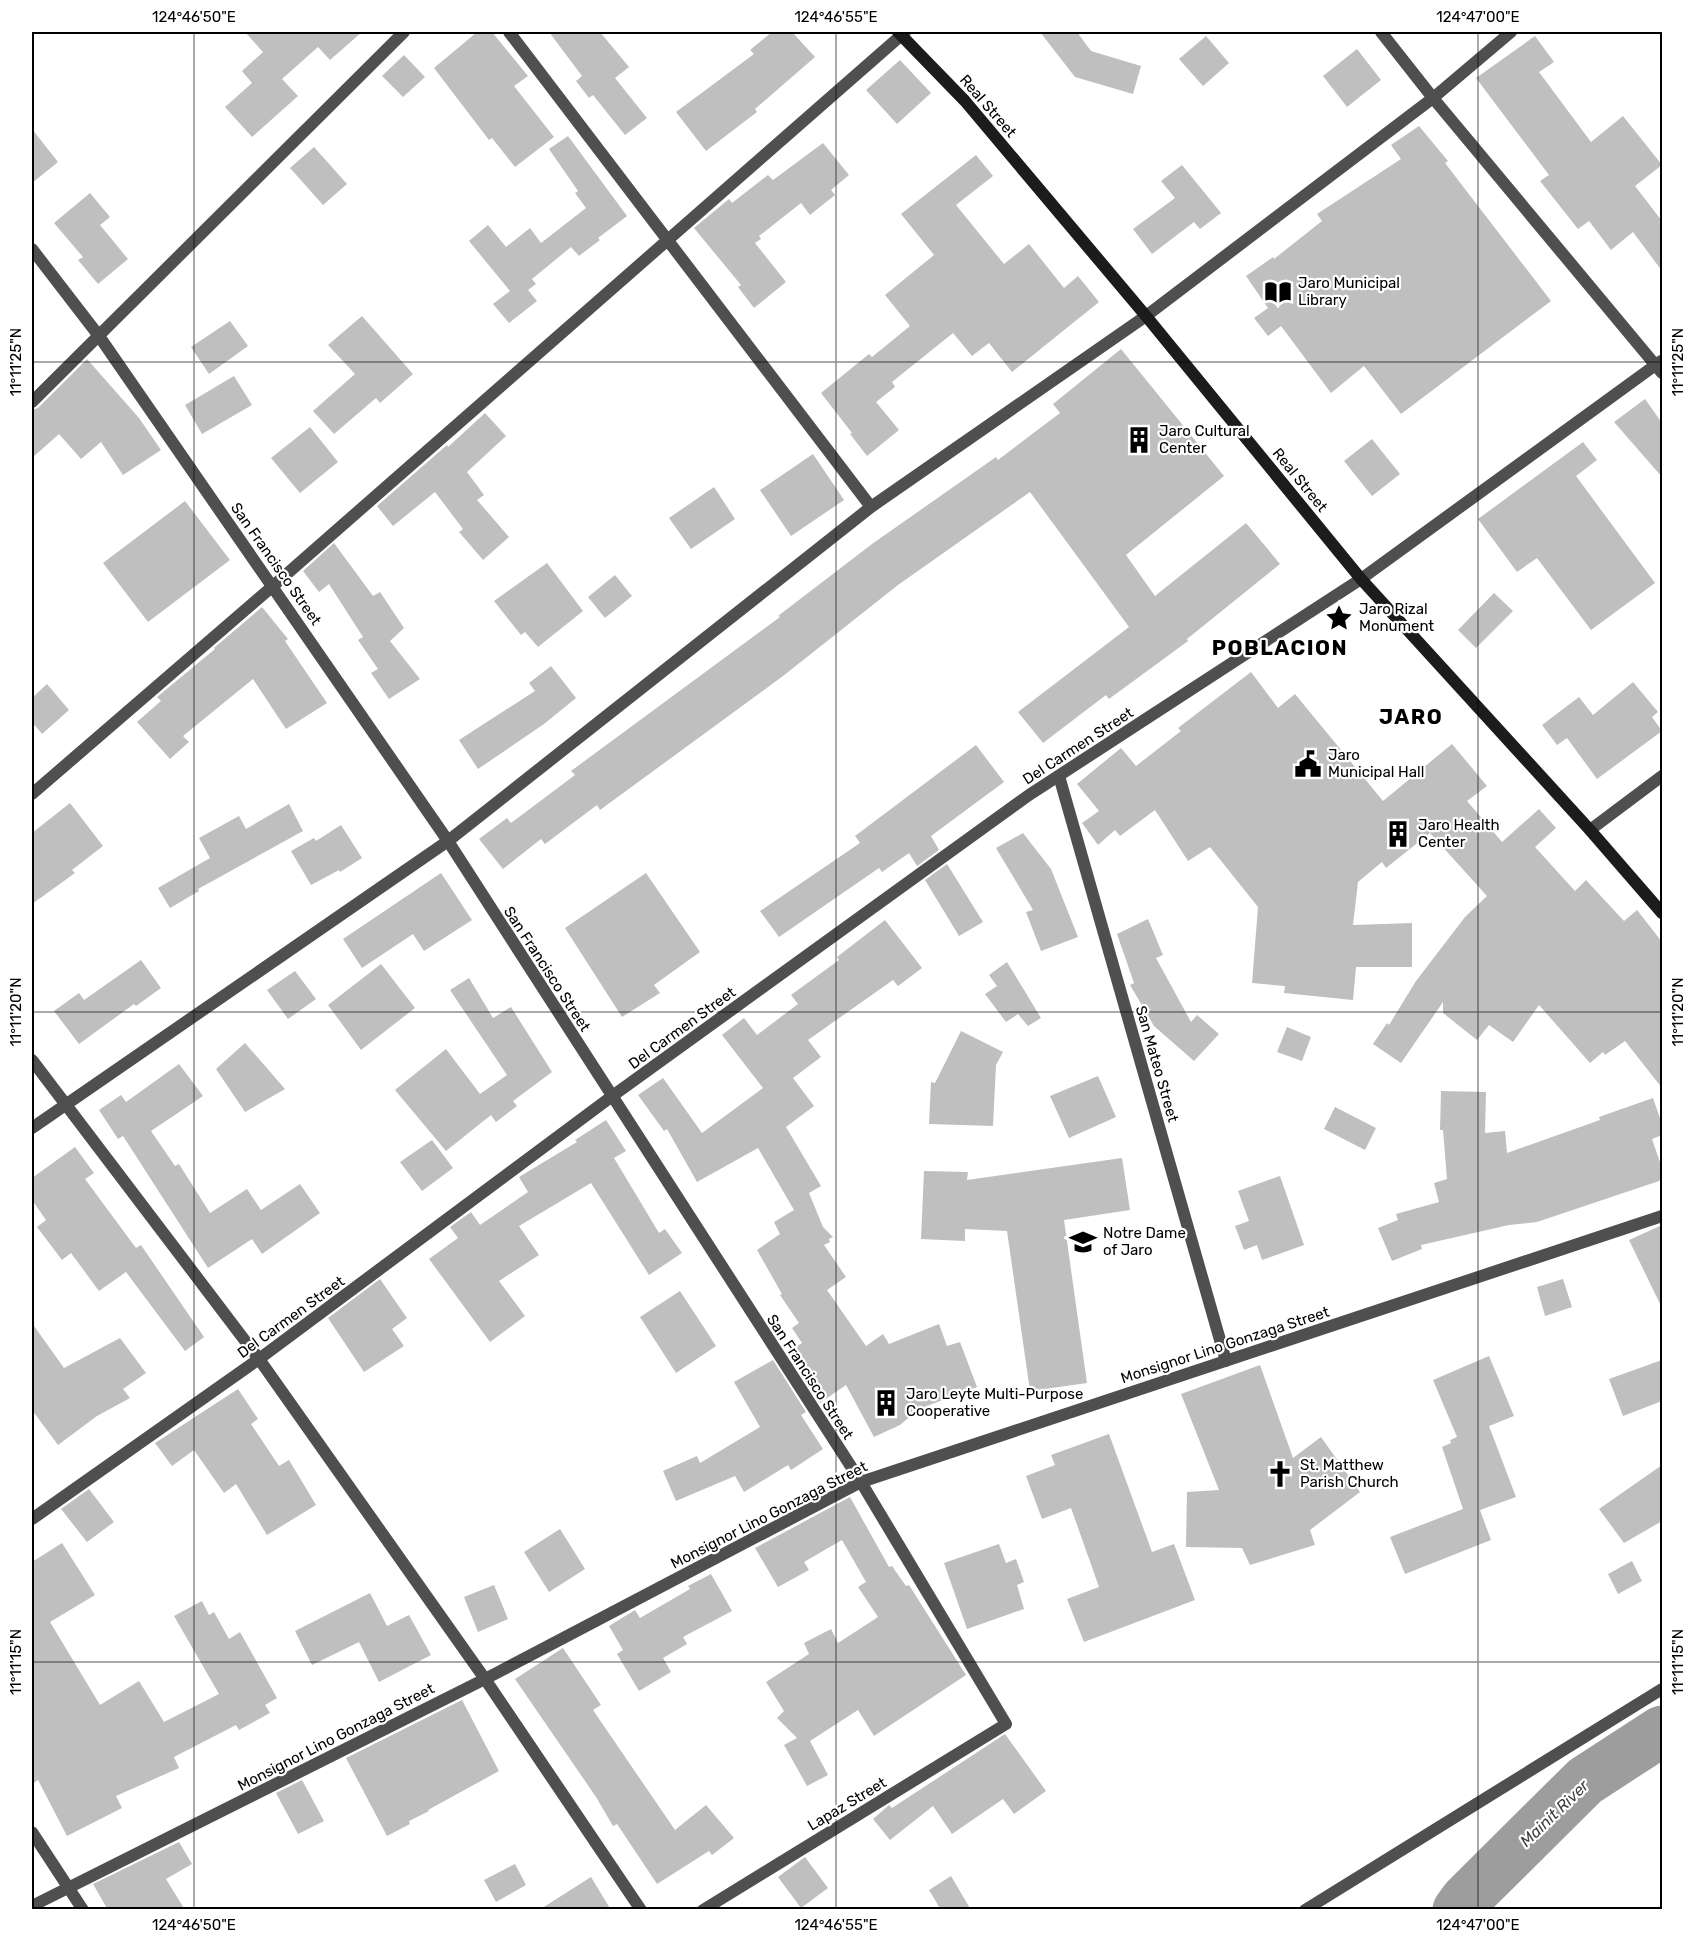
<svg xmlns="http://www.w3.org/2000/svg" width="1694" height="1941" viewBox="0 0 1694 1941" font-family="Rubik,sans-serif">
<rect width="100%" height="100%" fill="#fff"/>
<g fill="none" stroke-linecap="round" stroke-linejoin="round">
<path stroke="#9d9d9d" stroke-width="51" d="M 1458,1910 L 1466,1899 L 1585,1781 L 1662,1731"/>
</g>
<path fill="#bfbfbf" d="M 245,32 L 362,32 L 330,60 L 318,47 L 282,79 L 298,96 L 252,137 L 225,107 L 252,83 L 242,71 L 263,52 Z
M 477,32 L 492,32 L 528,76 L 514,86 L 554,137 L 515,167 L 492,138 L 489,140 L 434,68 Z
M 549,32 L 600,32 L 629,67 L 615,78 L 647,118 L 625,135 L 593,95 L 589,98 L 576,81 L 582,76 Z
M 772,32 L 792,32 L 815,57 L 755,109 L 757,112 L 706,151 L 676,112 L 754,54 L 750,50 Z
M 1040,32 L 1077,32 L 1091,51 L 1141,66 L 1133,94 L 1075,77 Z
M 1206,36 L 1229,63 L 1203,86 L 1179,59 Z
M 1535,36 L 1554,62 L 1539,72 L 1591,142 L 1623,116 L 1662,165 L 1635,186 L 1662,221 L 1662,271 L 1633,232 L 1611,250 L 1589,221 L 1578,229 L 1540,181 L 1549,175 L 1476,78 Z
M 1357,49 L 1381,80 L 1347,107 L 1323,76 Z
M 404,55 L 425,77 L 403,97 L 382,76 Z
M 900,60 L 931,93 L 897,124 L 866,90 Z
M 1419,126 L 1448,161 L 1445,163 L 1551,301 L 1401,414 L 1364,366 L 1331,393 L 1281,326 L 1268,336 L 1254,318 L 1268,308 L 1246,276 L 1273,257 L 1274,259 L 1322,221 L 1317,214 L 1401,159 L 1391,145 Z
M 32,129 L 58,162 L 32,183 Z
M 568,136 L 627,216 L 598,238 L 600,240 L 579,256 L 571,247 L 532,279 L 536,284 L 528,290 L 537,301 L 509,323 L 493,304 L 510,291 L 469,241 L 488,225 L 506,247 L 530,228 L 541,243 L 586,208 L 575,193 L 578,191 L 549,149 Z
M 823,143 L 849,175 L 831,190 L 835,195 L 810,215 L 801,203 L 759,236 L 761,239 L 755,243 L 786,282 L 754,308 L 738,287 L 741,285 L 694,228 L 729,199 L 732,203 L 768,175 L 773,180 Z
M 314,147 L 347,184 L 323,205 L 290,168 Z
M 976,155 L 993,176 L 956,205 L 1004,264 L 1029,244 L 1064,288 L 1078,276 L 1099,302 L 1012,372 L 989,343 L 972,356 L 953,333 L 892,382 L 895,387 L 876,402 L 899,430 L 867,456 L 850,434 L 852,433 L 821,393 L 869,354 L 872,357 L 910,326 L 885,295 L 934,255 L 901,214 Z
M 1182,165 L 1221,213 L 1200,229 L 1194,222 L 1152,254 L 1133,229 L 1175,198 L 1161,181 Z
M 90,193 L 110,217 L 100,225 L 128,259 L 98,284 L 78,260 L 83,257 L 54,223 Z
M 362,316 L 413,374 L 380,403 L 376,398 L 334,434 L 313,411 L 355,374 L 328,345 Z
M 230,321 L 248,346 L 209,374 L 191,347 Z
M 1121,349 L 1224,476 L 1126,555 L 1155,596 L 1246,523 L 1280,564 L 1187,639 L 1188,641 L 1109,699 L 1106,695 L 1043,743 L 1018,712 L 1129,627 L 1030,492 L 898,585 L 783,676 L 600,810 L 597,805 L 545,844 L 541,839 L 503,869 L 479,839 L 507,818 L 511,823 L 575,775 L 571,771 L 780,617 L 778,616 L 872,544 L 996,457 L 998,460 L 1060,413 L 1053,404 Z
M 87,359 L 139,418 L 161,450 L 123,475 L 101,442 L 81,459 L 59,434 L 32,458 L 32,410 L 38,408 Z
M 234,376 L 252,405 L 202,434 L 185,405 Z
M 1645,399 L 1662,423 L 1662,477 L 1614,422 Z
M 485,413 L 506,436 L 467,472 L 484,495 L 477,500 L 509,537 L 483,560 L 459,532 L 463,529 L 435,492 L 393,526 L 377,506 L 447,445 L 448,447 Z
M 310,427 L 338,462 L 300,493 L 271,458 Z
M 1372,439 L 1400,474 L 1372,496 L 1344,461 Z
M 1583,442 L 1597,460 L 1576,476 L 1655,583 L 1591,630 L 1537,558 L 1517,572 L 1478,519 Z
M 813,454 L 844,500 L 791,536 L 760,490 Z
M 714,487 L 735,519 L 691,549 L 669,518 Z
M 185,501 L 230,560 L 148,622 L 103,563 Z
M 334,543 L 373,596 L 380,592 L 404,628 L 390,641 L 420,679 L 389,699 L 371,673 L 378,669 L 358,640 L 363,637 L 329,584 L 319,592 L 303,571 Z
M 547,563 L 583,611 L 538,647 L 525,632 L 521,635 L 494,601 Z
M 615,575 L 632,596 L 605,618 L 588,597 Z
M 1494,593 L 1513,611 L 1476,648 L 1458,630 Z
M 262,607 L 288,639 L 285,641 L 327,703 L 286,729 L 253,679 L 183,736 L 189,742 L 170,759 L 137,722 L 161,701 L 157,697 L 215,649 L 214,648 Z
M 551,666 L 576,698 L 544,724 L 478,769 L 459,740 L 535,691 L 529,683 Z
M 1251,672 L 1278,708 L 1295,694 L 1383,801 L 1452,744 L 1487,786 L 1467,801 L 1502,842 L 1539,809 L 1556,828 L 1535,847 L 1575,891 L 1586,880 L 1624,921 L 1637,910 L 1662,942 L 1662,1088 L 1625,1041 L 1605,1055 L 1603,1052 L 1590,1063 L 1539,1005 L 1513,1042 L 1489,1025 L 1477,1040 L 1443,1013 L 1443,1002 L 1401,1063 L 1373,1044 L 1387,1023 L 1389,1025 L 1416,981 L 1465,917 L 1487,896 L 1430,833 L 1386,868 L 1382,862 L 1358,882 L 1353,925 L 1412,923 L 1412,967 L 1356,967 L 1353,1000 L 1284,993 L 1285,986 L 1252,983 L 1258,907 L 1210,847 L 1188,861 L 1155,810 L 1120,836 L 1115,830 L 1098,845 L 1082,823 L 1099,811 L 1077,784 L 1121,748 L 1136,766 L 1181,731 L 1178,728 Z
M 1633,682 L 1658,712 L 1652,717 L 1662,731 L 1597,779 L 1567,738 L 1557,745 L 1542,725 L 1579,697 L 1593,715 Z
M 47,684 L 69,710 L 42,734 L 32,722 L 32,698 Z
M 976,745 L 1004,782 L 931,836 L 939,850 L 917,866 L 909,853 L 882,872 L 879,868 L 779,937 L 760,911 L 860,843 L 855,836 Z
M 70,803 L 103,846 L 72,870 L 75,873 L 32,904 L 32,833 Z
M 289,804 L 303,831 L 198,889 L 199,891 L 170,908 L 158,888 L 210,858 L 199,838 L 239,816 L 246,829 Z
M 341,825 L 362,858 L 340,872 L 339,870 L 311,885 L 291,851 L 314,838 L 316,841 Z
M 1023,833 L 1051,869 L 1078,937 L 1041,951 L 1026,912 L 1033,910 L 996,848 Z
M 947,864 L 983,922 L 959,936 L 925,880 Z
M 441,873 L 472,920 L 424,951 L 413,934 L 362,968 L 343,939 Z
M 646,873 L 700,952 L 654,985 L 660,993 L 622,1017 L 565,928 Z
M 1148,919 L 1163,955 L 1156,958 L 1191,1022 L 1197,1015 L 1219,1034 L 1194,1061 L 1154,1026 L 1130,985 L 1134,983 L 1117,934 Z
M 885,920 L 922,968 L 898,986 L 893,980 L 808,1040 L 821,1057 L 793,1078 L 814,1106 L 786,1127 L 821,1186 L 809,1193 L 823,1227 L 833,1237 L 829,1239 L 830,1242 L 824,1245 L 846,1277 L 827,1290 L 866,1346 L 883,1334 L 889,1344 L 939,1324 L 947,1346 L 960,1342 L 977,1387 L 919,1409 L 900,1425 L 874,1437 L 846,1385 L 820,1403 L 787,1352 L 802,1343 L 792,1328 L 799,1323 L 780,1295 L 782,1294 L 757,1250 L 780,1234 L 774,1222 L 794,1210 L 758,1148 L 697,1182 L 667,1129 L 664,1131 L 638,1095 L 663,1078 L 702,1133 L 763,1088 L 722,1035 L 744,1018 L 757,1035 L 798,1004 L 791,995 L 839,960 L 837,957 Z
M 141,960 L 161,988 L 136,1006 L 134,1004 L 79,1044 L 54,1011 L 79,993 L 84,1000 Z
M 1007,962 L 1041,1018 L 1028,1026 L 1018,1014 L 1006,1022 L 985,994 L 997,986 L 989,975 Z
M 381,964 L 415,1008 L 361,1050 L 328,1005 Z
M 295,971 L 316,999 L 288,1019 L 267,990 Z
M 469,978 L 493,1018 L 511,1007 L 552,1072 L 513,1101 L 517,1106 L 496,1122 L 491,1115 L 446,1151 L 395,1090 L 446,1049 L 480,1094 L 507,1075 L 450,990 Z
M 1287,1027 L 1311,1037 L 1302,1061 L 1277,1052 Z
M 961,1031 L 1003,1052 L 996,1065 L 993,1126 L 929,1124 L 931,1082 L 935,1083 Z
M 245,1043 L 285,1089 L 245,1112 L 216,1069 Z
M 179,1064 L 203,1096 L 151,1131 L 175,1166 L 179,1164 L 210,1213 L 247,1189 L 261,1210 L 300,1184 L 320,1213 L 262,1254 L 252,1239 L 208,1268 L 123,1136 L 118,1139 L 99,1110 L 121,1095 L 126,1102 Z
M 1098,1076 L 1116,1117 L 1069,1138 L 1050,1096 Z
M 1441,1091 L 1486,1092 L 1485,1133 L 1505,1131 L 1507,1153 L 1600,1120 L 1599,1117 L 1653,1098 L 1662,1124 L 1662,1135 L 1652,1139 L 1662,1168 L 1662,1180 L 1537,1222 L 1509,1225 L 1421,1245 L 1422,1249 L 1392,1261 L 1378,1228 L 1398,1220 L 1396,1214 L 1439,1202 L 1434,1183 L 1447,1179 L 1443,1130 L 1440,1130 Z
M 1335,1107 L 1376,1128 L 1365,1150 L 1324,1129 Z
M 606,1120 L 626,1151 L 614,1158 L 659,1233 L 665,1229 L 682,1253 L 649,1275 L 591,1183 L 519,1226 L 539,1255 L 499,1281 L 525,1316 L 490,1342 L 429,1259 L 458,1238 L 450,1227 L 471,1212 L 480,1225 L 528,1192 L 519,1177 L 577,1142 L 575,1140 Z
M 432,1140 L 453,1168 L 422,1191 L 400,1162 Z
M 75,1147 L 94,1173 L 85,1179 L 136,1248 L 141,1245 L 204,1337 L 185,1351 L 126,1272 L 99,1291 L 71,1253 L 62,1260 L 37,1227 L 46,1220 L 32,1200 L 32,1178 Z
M 1122,1158 L 1130,1210 L 1064,1220 L 1087,1383 L 1030,1391 L 1007,1231 L 965,1229 L 965,1241 L 921,1239 L 924,1171 L 968,1172 L 967,1180 Z
M 1280,1176 L 1304,1245 L 1262,1260 L 1257,1245 L 1244,1250 L 1235,1226 L 1249,1221 L 1238,1191 Z
M 1662,1225 L 1662,1308 L 1629,1240 Z
M 380,1279 L 407,1318 L 392,1329 L 404,1346 L 364,1372 L 328,1318 Z
M 1563,1279 L 1572,1307 L 1545,1316 L 1537,1287 Z
M 680,1291 L 716,1346 L 676,1373 L 640,1317 Z
M 32,1323 L 64,1368 L 120,1338 L 146,1373 L 123,1389 L 130,1398 L 97,1416 L 58,1445 L 32,1410 Z
M 1489,1356 L 1514,1416 L 1489,1426 L 1516,1497 L 1480,1510 L 1491,1540 L 1405,1574 L 1390,1537 L 1463,1509 L 1442,1447 L 1451,1443 L 1450,1440 L 1457,1437 L 1433,1380 Z
M 773,1360 L 806,1412 L 801,1415 L 823,1449 L 791,1470 L 788,1465 L 744,1492 L 735,1476 L 676,1501 L 663,1471 L 697,1456 L 700,1463 L 760,1427 L 734,1382 Z
M 1662,1360 L 1662,1401 L 1623,1416 L 1609,1379 Z
M 1260,1365 L 1293,1458 L 1321,1437 L 1360,1492 L 1310,1530 L 1315,1545 L 1250,1565 L 1242,1548 L 1186,1547 L 1187,1492 L 1219,1490 L 1181,1394 Z
M 238,1389 L 258,1419 L 251,1424 L 279,1466 L 289,1460 L 316,1505 L 267,1535 L 236,1484 L 224,1493 L 194,1450 L 172,1466 L 155,1443 Z
M 1109,1434 L 1152,1552 L 1174,1544 L 1195,1600 L 1084,1642 L 1067,1599 L 1099,1587 L 1071,1508 L 1042,1519 L 1026,1476 L 1055,1465 L 1051,1455 Z
M 1662,1465 L 1662,1521 L 1624,1543 L 1599,1509 Z
M 89,1489 L 114,1522 L 87,1542 L 61,1509 Z
M 850,1497 L 889,1567 L 892,1566 L 906,1586 L 909,1585 L 966,1675 L 874,1736 L 858,1710 L 810,1741 L 828,1775 L 807,1786 L 784,1745 L 797,1738 L 777,1718 L 784,1711 L 766,1682 L 809,1654 L 804,1643 L 831,1629 L 838,1643 L 878,1617 L 858,1587 L 866,1582 L 842,1540 L 804,1562 L 809,1570 L 778,1587 L 755,1548 Z
M 560,1529 L 585,1569 L 549,1592 L 524,1552 Z
M 62,1543 L 95,1595 L 50,1622 L 100,1705 L 139,1681 L 164,1722 L 219,1694 L 174,1616 L 202,1601 L 209,1615 L 214,1612 L 229,1639 L 240,1632 L 277,1698 L 265,1705 L 270,1713 L 239,1730 L 236,1725 L 174,1757 L 179,1768 L 116,1796 L 122,1808 L 67,1836 L 38,1780 L 32,1784 L 32,1562 Z
M 999,1544 L 1006,1563 L 1016,1559 L 1024,1582 L 1017,1585 L 1024,1609 L 967,1629 L 944,1563 Z
M 1632,1561 L 1642,1581 L 1618,1594 L 1608,1574 Z
M 711,1574 L 732,1611 L 683,1637 L 687,1644 L 663,1658 L 671,1672 L 639,1691 L 617,1654 L 623,1650 L 609,1626 L 635,1610 L 640,1618 L 690,1589 L 688,1586 Z
M 494,1585 L 508,1619 L 478,1632 L 464,1597 Z
M 370,1593 L 387,1626 L 409,1615 L 431,1655 L 379,1682 L 359,1642 L 312,1665 L 295,1631 Z
M 563,1648 L 601,1705 L 593,1710 L 675,1830 L 706,1805 L 734,1838 L 712,1855 L 709,1851 L 657,1884 L 617,1824 L 613,1826 L 596,1797 L 515,1679 Z
M 462,1700 L 499,1771 L 428,1810 L 429,1811 L 409,1821 L 410,1824 L 387,1836 L 346,1758 Z
M 1005,1734 L 1046,1791 L 1014,1814 L 1003,1799 L 952,1834 L 933,1806 L 890,1840 L 873,1819 L 889,1805 L 892,1808 Z
M 302,1780 L 324,1821 L 298,1834 L 276,1793 Z
M 179,1842 L 192,1864 L 166,1879 L 185,1910 L 108,1910 L 93,1884 Z
M 805,1857 L 828,1888 L 801,1908 L 778,1877 Z
M 515,1864 L 526,1885 L 496,1902 L 484,1880 Z
M 951,1876 L 971,1910 L 941,1910 L 929,1890 Z
M 591,1877 L 611,1910 L 539,1910 Z"/>
<g fill="none" stroke-linecap="round" stroke-linejoin="round">
<path stroke="#4f4f4f" stroke-width="12" d="M 509,32 L 871,507
M 1381,32 L 1433,98 L 1662,373
M 32,249 L 99,336 L 448,841 L 861,1482 L 1006,1724 L 703,1910
M 32,402 L 404,32
M 1361,579 L 1661,361
M 1059,776 L 1226,1361
M 32,794 L 273,586 L 905,32
M 1590,830 L 1662,776
M 32,1060 L 259,1359 L 485,1679 L 641,1910
M 32,1128 L 448,841 L 871,507 L 1146,316 L 1433,98 L 1511,32
M 32,1832 L 83,1910
M 32,1906 L 485,1679 L 861,1482 L 1662,1216
M 1305,1910 L 1662,1689"/>
<path stroke="#4f4f4f" stroke-width="12" d="M 32,1519 L 259,1359 L 611,1097 L 1029,795 L 1361,579"/>
<path stroke="#1c1c1c" stroke-width="12" d="M 898,32 L 965,101 L 1146,316 L 1361,579 L 1590,830 L 1662,913"/>
</g>
<path fill="none" stroke="#000" stroke-width="1.5" stroke-opacity="0.45" d="M 194,32 L 194,1910M 836,32 L 836,1910M 1478,32 L 1478,1910M 32,362 L 1662,362M 32,1012 L 1662,1012M 32,1662 L 1662,1662"/>
<defs>
<symbol id="library-bare" viewBox="-9 -9 18 18"><path d="M-6-4Q-3-5.5-.7-3.5V5Q-3 3-6 4ZM6-4Q3-5.5 .7-3.5V5Q3 3 6 4Z" fill="#000" stroke="#fff" stroke-width="2.5" paint-order="stroke"/></symbol>
<symbol id="building-bare" viewBox="-9 -9 18 18"><path d="M-4-6H4V6H1V3H-1V6H-4ZM-2.5-4.3h1.7v1.8h-1.7ZM.8-4.3h1.7v1.8H.8ZM-2.5-1h1.7V.8h-1.7ZM.8-1h1.7V.8H.8Z" fill="#000" stroke="#fff" stroke-width="2.5" paint-order="stroke"/></symbol>
<symbol id="sight-bare" viewBox="-9 -9 18 18"><path d="M0-6L1.8-2.2L6-1.7L2.9 1.2L3.7 5.4L0 3.3L-3.7 5.4L-2.9 1.2L-6-1.7L-1.8-2.2Z" fill="#000" stroke="#fff" stroke-width="2.5" paint-order="stroke"/></symbol>
<symbol id="civic-bare" viewBox="-9 -9 18 18"><path d="M-.6-6.5H3V-4.5H.6V-3L4-1V1h2V6H-6V1h2V-1L-.6-3ZM-1.2 2.5V6h2.4V2.5Z" fill="#000" stroke="#fff" stroke-width="2.5" paint-order="stroke"/></symbol>
<symbol id="school-bare" viewBox="-9 -9 18 18"><path d="M0-5L7-2L0 1L-7-2ZM-4 1L0 2.5L4 1V4Q0 6-4 4Z" fill="#000" stroke="#fff" stroke-width="2.5" paint-order="stroke"/></symbol>
<symbol id="church-bare" viewBox="-9 -9 18 18"><path d="M-1.2-6h2.4v3.5h3.3v2.4h-3.3V6h-2.4V-.1h-3.3v-2.4h3.3Z" fill="#000" stroke="#fff" stroke-width="2.5" paint-order="stroke"/></symbol>
</defs>
<g fill-rule="evenodd">
<use href="#library-bare" x="1259" y="273" width="38" height="38"/>
<use href="#building-bare" x="1120" y="421" width="38" height="38"/>
<use href="#sight-bare" x="1320" y="599" width="38" height="38"/>
<use href="#civic-bare" x="1289" y="745" width="38" height="38"/>
<use href="#building-bare" x="1379" y="815" width="38" height="38"/>
<use href="#school-bare" x="1064" y="1223" width="38" height="38"/>
<use href="#building-bare" x="867" y="1384" width="38" height="38"/>
<use href="#church-bare" x="1261" y="1455" width="38" height="38"/>
</g>
<g text-anchor="middle" stroke-width="4.5" stroke-linejoin="round" paint-order="stroke">
<g font-size="15" fill="#000" stroke="#fff">
<text transform="translate(988 106) rotate(49)" y="5">Real Street</text>
<text transform="translate(1300 480) rotate(51)" y="5">Real Street</text>
<text transform="translate(276 564) rotate(55)" y="5">San Francisco Street</text>
<text transform="translate(1078 746) rotate(-33)" y="5">Del Carmen Street</text>
<text transform="translate(547 969) rotate(57)" y="5">San Francisco Street</text>
<text transform="translate(682 1028) rotate(-36)" y="5">Del Carmen Street</text>
<text transform="translate(1157 1064) rotate(74)" y="5">San Mateo Street</text>
<text transform="translate(291 1317) rotate(-36)" y="5">Del Carmen Street</text>
<text transform="translate(1225 1345) rotate(-18)" y="5">Monsignor Lino Gonzaga Street</text>
<text transform="translate(810 1377) rotate(57)" y="5">San Francisco Street</text>
<text transform="translate(769 1515) rotate(-27)" y="5">Monsignor Lino Gonzaga Street</text>
<text transform="translate(336 1737) rotate(-27)" y="5">Monsignor Lino Gonzaga Street</text>
<text transform="translate(847 1804) rotate(-31)" y="5">Lapaz Street</text>
</g>
<g font-size="15" fill="#000" stroke="#fff" text-anchor="start">
<text x="1298" y="288">Jaro Municipal<tspan x="1298" dy="17">Library</tspan></text>
<text x="1159" y="436">Jaro Cultural<tspan x="1159" dy="17">Center</tspan></text>
<text x="1359" y="614">Jaro Rizal<tspan x="1359" dy="17">Monument</tspan></text>
<text x="1328" y="760">Jaro<tspan x="1328" dy="17">Municipal Hall</tspan></text>
<text x="1418" y="830">Jaro Health<tspan x="1418" dy="17">Center</tspan></text>
<text x="1103" y="1238">Notre Dame<tspan x="1103" dy="17">of Jaro</tspan></text>
<text x="906" y="1399">Jaro Leyte Multi-Purpose<tspan x="906" dy="17">Cooperative</tspan></text>
<text x="1300" y="1470">St. Matthew<tspan x="1300" dy="17">Parish Church</tspan></text>
</g>
<g font-size="16" font-style="italic" fill="#3e3e3e" stroke="#fff">
<text transform="translate(1554 1813) rotate(-44)" y="6">Mainit River</text>
</g>
<g font-size="21" font-weight="bold" letter-spacing="1.5" fill="#000" stroke="#fff">
<text x="1280" y="655">POBLACION</text>
<text x="1411" y="724">JARO</text>
</g>
</g>
<rect width="1694" height="1941" fill="none" stroke="#ffffff" stroke-width="66"/>
<rect x="33" y="33" width="1628" height="1875" fill="none" stroke="#000" stroke-width="2"/>
<g font-size="15" text-anchor="middle" fill="#000">
<text x="194" y="22">124°46'50"E</text>
<text x="836" y="22">124°46'55"E</text>
<text x="1478" y="22">124°47'00"E</text>
<text transform="translate(16 362) rotate(-90)" y="5">11°11'25"N</text>
<text transform="translate(1678 362) rotate(-90)" y="5">11°11'25"N</text>
<text transform="translate(16 1012) rotate(-90)" y="5">11°11'20"N</text>
<text transform="translate(1678 1012) rotate(-90)" y="5">11°11'20"N</text>
<text transform="translate(16 1662) rotate(-90)" y="5">11°11'15"N</text>
<text transform="translate(1678 1662) rotate(-90)" y="5">11°11'15"N</text>
<text x="194" y="1930">124°46'50"E</text>
<text x="836" y="1930">124°46'55"E</text>
<text x="1478" y="1930">124°47'00"E</text>
</g>
</svg>
